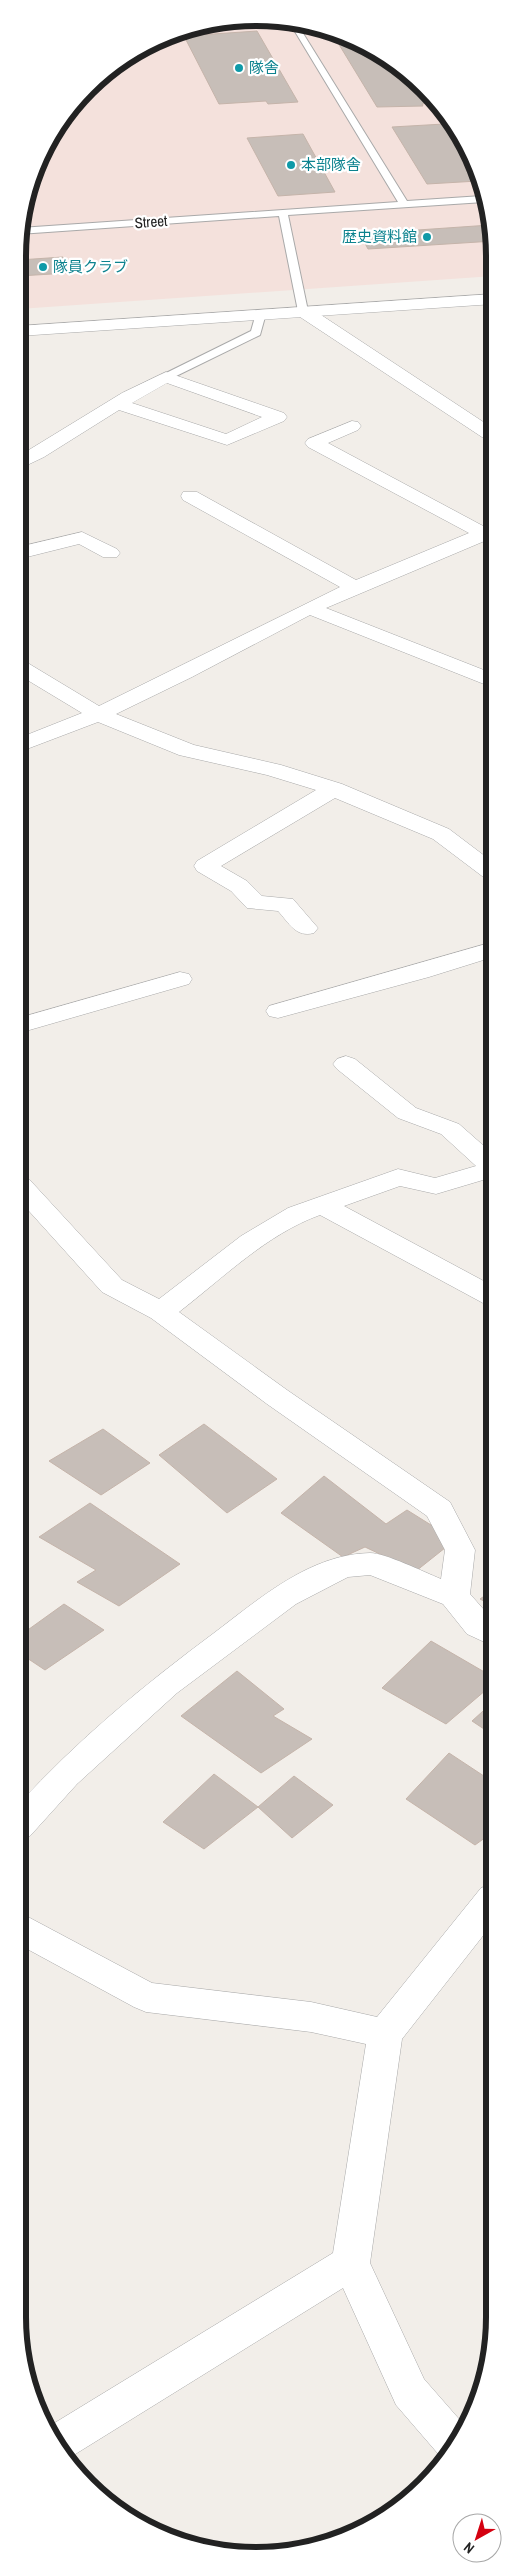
<svg xmlns="http://www.w3.org/2000/svg" width="512" height="2573" viewBox="0 0 512 2573" font-family="'Archivo Narrow','Noto Sans JP',sans-serif">
<rect width="100%" height="100%" fill="#f2eee9"/>
<path fill="#f4e1dc" d="M 287,20 L 362,42 L 425,88 L 470,151 L 494,240 L 494,276 L 19,309 L 20,225 L 49,137 L 111,67 L 194,26 Z"/>
<path fill="#c7beb8" stroke="#c5b4aa" d="M 257,31 L 298,102 L 268,104 L 266,101 L 219,104 L 184,36 Z
M 332,33 L 362,42 L 415,81 L 430,103 L 422,104 L 423,106 L 377,107 Z
M 444,124 L 476,173 L 478,181 L 427,184 L 392,127 Z
M 303,134 L 335,192 L 278,196 L 247,138 Z
M 490,225 L 494,241 L 368,249 L 360,234 Z
M 63,257 L 68,273 L 19,276 L 19,260 Z
M 204,1424 L 277,1479 L 227,1513 L 159,1455 Z
M 103,1429 L 150,1463 L 101,1495 L 49,1461 Z
M 324,1476 L 386,1524 L 407,1510 L 455,1540 L 416,1571 L 365,1547 L 343,1557 L 281,1513 Z
M 90,1503 L 180,1564 L 119,1606 L 77,1582 L 96,1570 L 39,1537 Z
M 493,1590 L 493,1606 L 480,1599 Z
M 64,1604 L 104,1630 L 45,1670 L 18,1652 L 18,1637 Z
M 431,1641 L 493,1677 L 493,1684 L 446,1724 L 382,1688 Z
M 237,1671 L 284,1709 L 273,1716 L 312,1739 L 261,1773 L 181,1716 Z
M 493,1702 L 493,1735 L 472,1721 Z
M 449,1753 L 493,1782 L 493,1832 L 475,1845 L 406,1799 Z
M 214,1774 L 258,1807 L 204,1849 L 163,1822 Z
M 294,1776 L 333,1805 L 292,1838 L 258,1807 Z"/>
<g fill="none" stroke-linecap="round" stroke-linejoin="round">
<defs>
<path id="service" d="M 288,20 L 296,22 L 407,201 L 482,196 L 484,202 L 288,215 L 308,311 L 303,314 L 298,311 L 279,216 L 19,234 L 20,228 L 398,202 Z
M 258,310 L 262,311 L 265,317 L 260,335 L 170,379 L 162,379 L 162,375 L 251,331 L 255,317 L 253,313 Z"/>
<path id="minor" d="M 303,306 L 309,307 L 494,429 L 494,442 L 488,441 L 297,315 L 295,311 L 297,307 Z
M 166,372 L 284,413 L 287,417 L 284,421 L 227,445 L 119,410 L 44,457 L 19,469 L 19,456 L 122,393 ZM 167,383 L 262,417 L 226,434 L 132,403 Z
M 352,421 L 358,422 L 361,426 L 358,430 L 328,443 L 485,527 L 494,524 L 494,537 L 326,608 L 494,674 L 494,688 L 310,615 L 192,677 L 116,714 L 194,745 L 281,765 L 342,784 L 449,829 L 494,863 L 494,881 L 486,879 L 433,839 L 335,798 L 221,866 L 247,881 L 262,896 L 293,899 L 318,928 L 314,933 C 296,938 289,923 278,911 L 247,908 L 231,891 L 197,871 L 194,866 L 197,861 L 316,790 L 267,775 L 179,755 L 98,722 L 19,752 L 19,738 L 82,713 L 19,675 L 19,660 L 26,662 L 99,706 L 340,587 L 183,500 L 181,496 L 183,492 L 197,492 L 356,580 L 469,533 L 308,447 L 305,443 L 308,439 Z
M 82,532 L 117,549 L 120,553 L 117,557 L 103,557 L 79,544 L 19,559 L 19,547 Z
M 493,942 L 493,957 L 429,977 L 278,1018 L 269,1016 L 266,1011 L 269,1006 Z
M 180,972 L 189,974 L 192,979 L 189,984 L 19,1033 L 19,1018 Z
M 346,1056 L 355,1059 L 416,1108 L 459,1124 L 493,1154 L 493,1177 L 436,1194 L 400,1186 L 344,1206 L 493,1286 L 493,1306 L 483,1303 L 320,1215 C 267,1234 223,1278 179,1312 L 287,1390 L 450,1502 L 475,1550 L 470,1594 L 493,1620 L 493,1646 L 467,1634 L 443,1604 L 370,1575 L 348,1577 L 296,1604 L 177,1693 L 77,1784 L 30,1836 L 18,1840 L 18,1805 C 77,1740 144,1685 214,1633 C 259,1599 310,1554 370,1553 C 385,1553 424,1572 441,1579 L 445,1550 L 427,1516 L 267,1404 L 151,1318 L 102,1292 L 19,1200 L 19,1176 L 28,1178 L 122,1280 L 159,1299 L 241,1236 L 288,1208 L 398,1169 L 435,1178 L 476,1166 L 441,1134 L 398,1118 L 337,1069 L 333,1064 L 337,1059 Z
M 493,1884 L 493,1923 L 402,2039 L 370,2263 L 424,2379 L 466,2427 L 443,2458 L 440,2456 L 396,2405 L 343,2288 L 69,2458 L 48,2427 L 333,2253 L 366,2044 L 311,2032 L 146,2012 L 134,2007 L 18,1944 L 18,1914 L 30,1918 L 152,1983 L 311,2002 L 377,2017 L 481,1888 Z"/>
<path id="tertiary" d="M 494,294 L 494,304 L 19,336 L 19,326 Z"/>
</defs>
<use href="#service" stroke="#a9a9a9" stroke-width="2"/>
<use href="#minor" stroke="#a9a9a9" stroke-width="1"/>
<use href="#tertiary" stroke="#a9a9a9" stroke-width="1"/>
<use href="#service" fill="#fff" fill-rule="evenodd"/>
<use href="#minor" fill="#fff" fill-rule="evenodd"/>
<use href="#tertiary" fill="#fff" fill-rule="evenodd"/>
</g>
<g fill="#0f9aa8" stroke="#fff" stroke-width="2">
<circle cx="239" cy="68" r="5"/>
<circle cx="291" cy="165" r="5"/>
<circle cx="427" cy="237" r="5"/>
<circle cx="43" cy="267" r="5"/>
</g>
<g text-anchor="middle" stroke-width="4.5" stroke-linejoin="round" paint-order="stroke">
<g font-size="15" fill="#0d838f" stroke="#fff" text-anchor="start">
<text x="249" y="73">隊舎</text>
<text x="301" y="170">本部隊舎</text>
<text x="417" y="242" text-anchor="end">歴史資料館</text>
<text x="53" y="272">隊員クラブ</text>
</g>
<g font-size="15" fill="#222" stroke="#fff">
<text transform="translate(151 222) rotate(-4)" y="5">Street</text>
</g>
</g>
<path d="M0 0H512V2573H0ZM256 26H256A230 230 0 0 1 486 256V2317A230 230 0 0 1 256 2547H256A230 230 0 0 1 26 2317V256A230 230 0 0 1 256 26Z" fill="#fff" fill-rule="evenodd"/>
<path fill="none" stroke="#222" stroke-width="6" d="M256 26H256A230 230 0 0 1 486 256V2317A230 230 0 0 1 256 2547H256A230 230 0 0 1 26 2317V256A230 230 0 0 1 256 26Z"/>
<g transform="translate(477 2538) rotate(219)"><circle r="24" fill="#ffffff" stroke="#a7a7a7"/>
<path d="M0-4L9 19L0 12L-9 19Z" fill="#d40010"/>
<text y="-8" font-size="14" font-weight="bold" text-anchor="middle" fill="#222222">N</text>
</g>
</svg>
